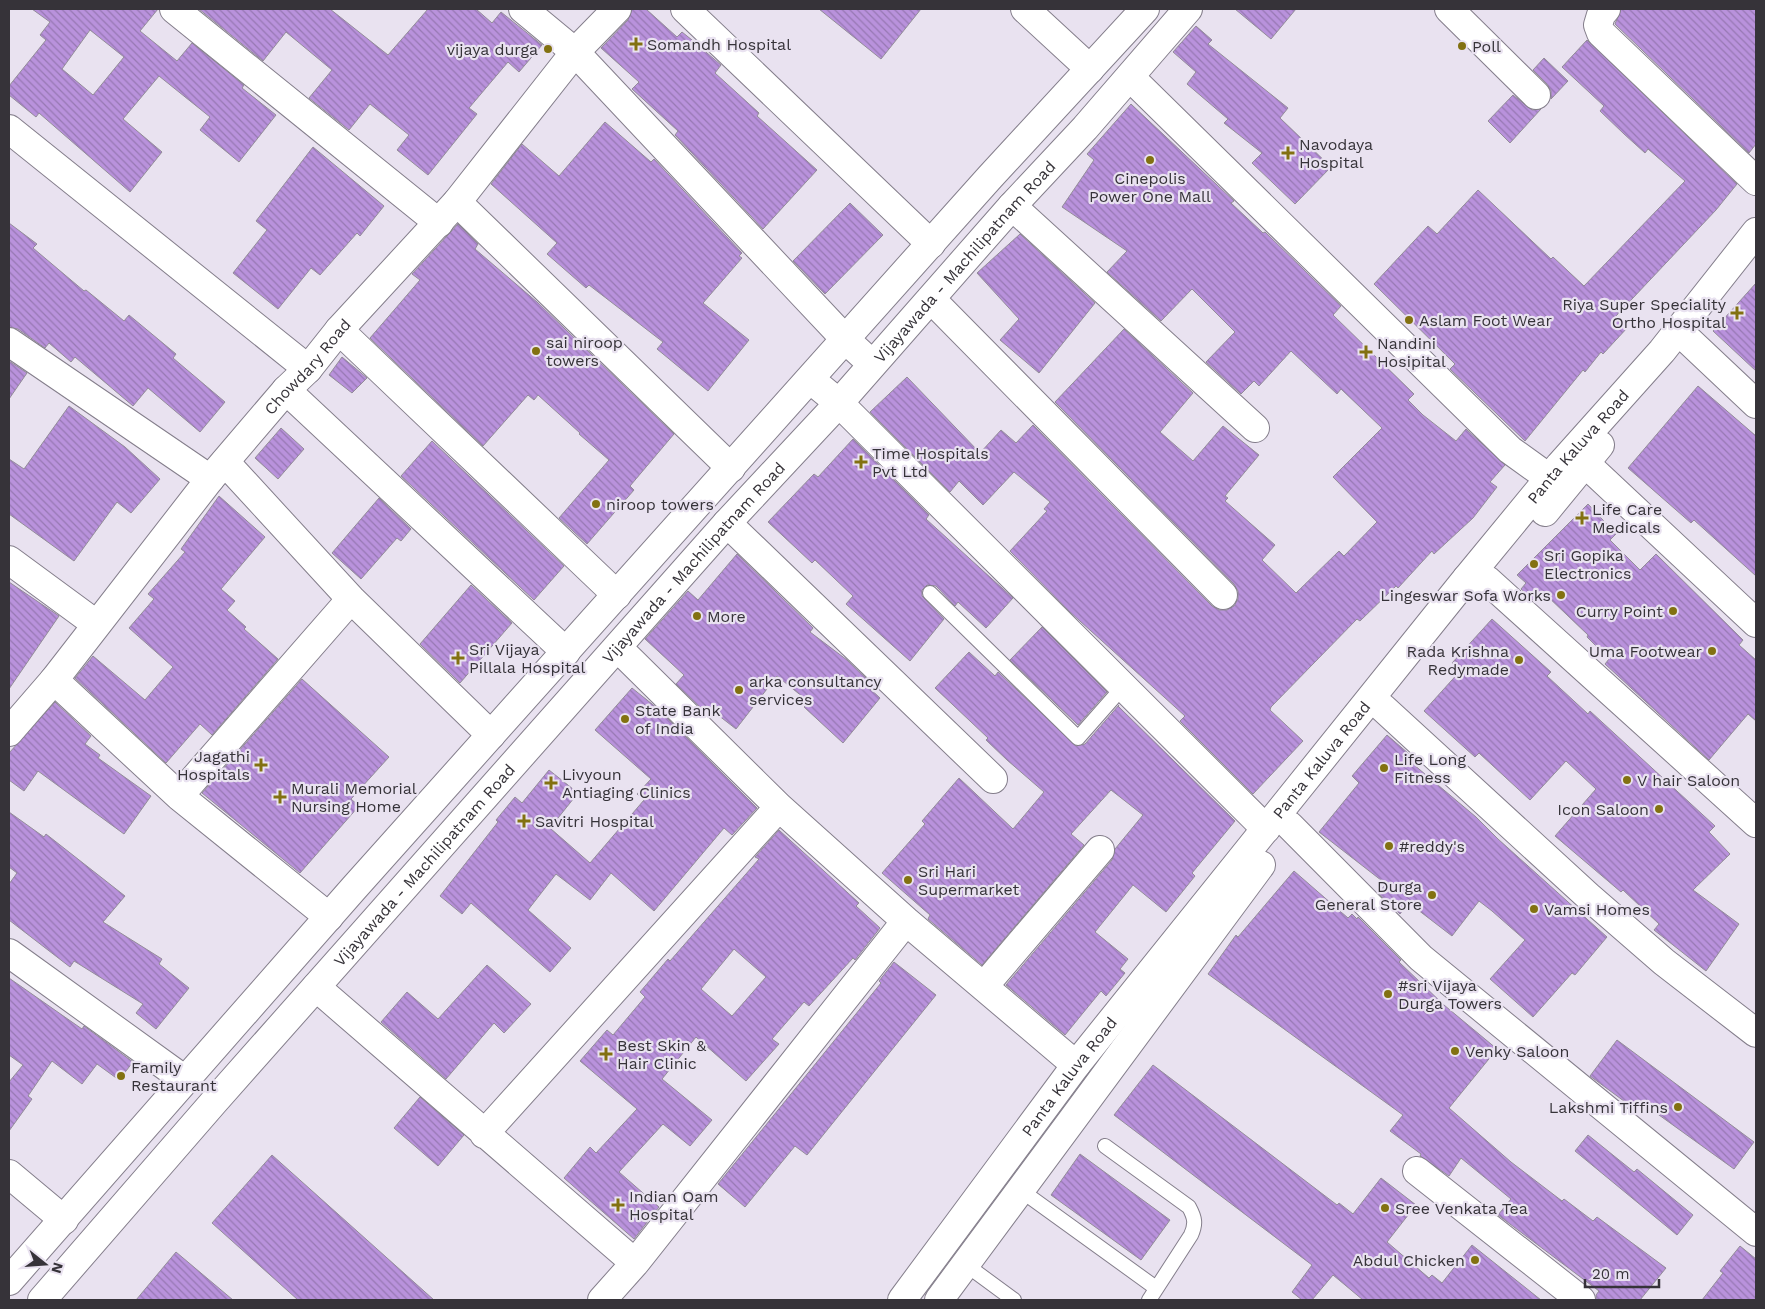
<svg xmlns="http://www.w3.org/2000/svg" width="1765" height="1309" viewBox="0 0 1765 1309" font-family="'Work Sans',sans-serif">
<defs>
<pattern id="building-back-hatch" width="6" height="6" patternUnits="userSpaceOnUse" patternTransform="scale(1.25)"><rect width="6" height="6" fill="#b992dc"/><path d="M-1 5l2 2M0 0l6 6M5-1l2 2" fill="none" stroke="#9778b3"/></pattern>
</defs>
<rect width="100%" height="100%" fill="#e9e2f0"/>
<path fill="url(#building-back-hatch)" stroke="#938c99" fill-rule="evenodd" d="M 32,9 L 158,9 L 140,31 L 177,61 L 192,43 L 244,85 L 242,88 L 276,115 L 239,162 L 200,130 L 210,117 L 159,76 L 123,119 L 162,152 L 130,192 L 39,113 L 36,117 L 9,95 L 9,86 L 46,40 L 40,35 L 50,22 ZM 90,30 L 124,57 L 93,95 L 62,69 Z
M 199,9 L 330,9 L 388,55 L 428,9 L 476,9 L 492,23 L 501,12 L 542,45 L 519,72 L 508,62 L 469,108 L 477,114 L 428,175 L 397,150 L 409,135 L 370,104 L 349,130 L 309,98 L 332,70 L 286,32 L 263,61 Z
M 632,9 L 646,9 L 677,37 L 682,32 L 692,40 L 721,65 L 715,73 L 759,113 L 757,116 L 817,170 L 763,229 L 675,135 L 678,131 L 632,89 L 639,82 L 601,48 L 628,20 Z
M 819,9 L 921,9 L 881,59 Z
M 1235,9 L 1296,9 L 1271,39 Z
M 1621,9 L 1756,9 L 1756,144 L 1749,153 L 1615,24 Z
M 1196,26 L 1212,40 L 1208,44 L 1288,108 L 1280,118 L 1331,167 L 1295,204 L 1252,163 L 1262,153 L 1224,123 L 1228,119 L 1187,84 L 1196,72 L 1173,52 Z
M 1587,40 L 1737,184 L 1716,210 L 1616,316 L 1628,327 L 1603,354 L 1601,352 L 1585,372 L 1583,370 L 1525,441 L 1450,369 L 1455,364 L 1374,284 L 1428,226 L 1437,234 L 1478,190 L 1551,259 L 1553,257 L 1584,286 L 1685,181 L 1648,149 L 1645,153 L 1624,134 L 1600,111 L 1604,106 L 1562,67 Z
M 1544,58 L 1568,81 L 1551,99 L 1551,91 L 1547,84 L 1533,70 Z
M 1513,95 L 1532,110 L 1541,109 L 1510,143 L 1488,121 Z
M 1131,104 L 1234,201 L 1231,203 L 1263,233 L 1265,232 L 1341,306 L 1333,315 L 1414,394 L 1408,400 L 1423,415 L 1456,441 L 1466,429 L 1505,465 L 1490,482 L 1497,487 L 1473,518 L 1434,554 L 1432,551 L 1398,588 L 1396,586 L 1360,621 L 1357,619 L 1271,707 L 1270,710 L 1303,741 L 1253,794 L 1180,721 L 1185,716 L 1070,612 L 1010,551 L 1047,511 L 1044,509 L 1050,502 L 1014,472 L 983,505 L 959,481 L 950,492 L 870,412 L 907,377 L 980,453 L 1001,430 L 1016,443 L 1033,425 L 1212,606 L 1219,610 L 1227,610 L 1234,606 L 1238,599 L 1238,591 L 1234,584 L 1055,402 L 1124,329 L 1193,393 L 1160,432 L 1193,461 L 1223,426 L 1259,455 L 1225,496 L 1228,498 L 1225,501 L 1275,545 L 1262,560 L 1296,593 L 1339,551 L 1344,556 L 1377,522 L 1333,477 L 1382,428 L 1341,389 L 1337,394 L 1291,351 L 1259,386 L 1254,381 L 1241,394 L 1206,362 L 1235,332 L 1192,289 L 1161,321 L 1107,272 L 1127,251 L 1062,207 L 1094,160 L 1087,154 Z
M 605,122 L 651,162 L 654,159 L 742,253 L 739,256 L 742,258 L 703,303 L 749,340 L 708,391 L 657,349 L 663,342 L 589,285 L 586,288 L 547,254 L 557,243 L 491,184 L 522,144 L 559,176 Z
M 313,147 L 384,206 L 360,236 L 357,233 L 320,275 L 311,268 L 278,309 L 233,273 L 267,230 L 256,221 Z
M 850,203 L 883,235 L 825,294 L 793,261 Z
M 9,223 L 37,244 L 33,248 L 84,291 L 86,290 L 124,321 L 129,315 L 176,354 L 173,358 L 225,402 L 200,432 L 148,388 L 133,406 L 75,357 L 71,362 L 49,343 L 45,348 L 18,329 L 9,327 Z
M 458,224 L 478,244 L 475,249 L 537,302 L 674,434 L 630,486 L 634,490 L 587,544 L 559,518 L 609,460 L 579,434 L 580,433 L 538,395 L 534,400 L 528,395 L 483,446 L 370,338 L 420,280 L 412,274 Z
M 1020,234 L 1095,303 L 1039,373 L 1000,340 L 1019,319 L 977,273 Z
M 1756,283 L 1756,371 L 1713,331 Z
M 342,357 L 367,378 L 352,393 L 329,375 Z
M 9,361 L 27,373 L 9,399 Z
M 1698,386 L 1756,436 L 1756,576 L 1694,520 L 1691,523 L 1628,468 Z
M 69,406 L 125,447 L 160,479 L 131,513 L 117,502 L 74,561 L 9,514 L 9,459 L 24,469 Z
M 281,428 L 304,449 L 278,479 L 255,458 Z
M 853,439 L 929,515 L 926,519 L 1013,598 L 986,628 L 958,602 L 955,606 L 936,586 L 927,585 L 922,590 L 922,596 L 944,619 L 910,661 L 846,604 L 853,596 L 815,560 L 812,563 L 768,522 L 814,474 L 818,477 Z
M 432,441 L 564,566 L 534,600 L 401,476 Z
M 219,496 L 265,537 L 221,589 L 235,601 L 227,610 L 246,627 L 244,629 L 278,659 L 212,735 L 200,724 L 166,763 L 75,678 L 93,656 L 145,700 L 173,667 L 129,628 L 154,599 L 148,594 L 185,552 L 181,549 Z
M 379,498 L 411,529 L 401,541 L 397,538 L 361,579 L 332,553 Z
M 1588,504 L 1616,534 L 1610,540 L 1640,570 L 1656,554 L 1743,640 L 1739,645 L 1756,660 L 1756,721 L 1748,714 L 1709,760 L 1605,664 L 1609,659 L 1587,637 L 1588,635 L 1545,594 L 1536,603 L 1521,589 L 1526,583 L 1517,575 Z
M 737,554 L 813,628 L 810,632 L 847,660 L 869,681 L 866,685 L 880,698 L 843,743 L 804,707 L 809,702 L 777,676 L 736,729 L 709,708 L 705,712 L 676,684 L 684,675 L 645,639 L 688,591 L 698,600 Z
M 9,582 L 59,616 L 9,689 Z
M 471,585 L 512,623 L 460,683 L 420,644 Z
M 1492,619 L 1551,672 L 1547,676 L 1588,714 L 1590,711 L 1715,826 L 1709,832 L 1730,854 L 1693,890 L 1739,924 L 1706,971 L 1654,930 L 1659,924 L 1623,890 L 1621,892 L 1555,836 L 1596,789 L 1566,761 L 1530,800 L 1479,753 L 1475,757 L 1424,711 L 1461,670 L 1452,663 Z
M 1042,627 L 1107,692 L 1078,725 L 1010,660 Z
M 969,652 L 995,676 L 998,672 L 1076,746 L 1085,744 L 1119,705 L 1118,706 L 1235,821 L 1192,873 L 1195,876 L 1166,912 L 1133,885 L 1095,932 L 1128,959 L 1120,969 L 1125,973 L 1106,996 L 1101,991 L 1065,1035 L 1006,985 L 1112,860 L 1115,849 L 1143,815 L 1111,790 L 1071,834 L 1084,845 L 982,965 L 928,919 L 930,915 L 882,873 L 925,824 L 922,821 L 959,778 L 1013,829 L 1044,792 L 1007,760 L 986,740 L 988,738 L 935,688 Z
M 302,679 L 389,757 L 351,799 L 359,806 L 300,873 L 202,793 Z
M 632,688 L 657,708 L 757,808 L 732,835 L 724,828 L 654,911 L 611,873 L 590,900 L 556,874 L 528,910 L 571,948 L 550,972 L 471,903 L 462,914 L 440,896 L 498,822 L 496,820 L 515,797 L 522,803 L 549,770 L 578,793 L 550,828 L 590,863 L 644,800 L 637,794 L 651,779 L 595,730 Z
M 55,702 L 91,736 L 85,744 L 100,755 L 98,758 L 151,796 L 124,834 L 38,771 L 24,791 L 9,780 L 9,753 Z
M 1387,735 L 1416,760 L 1413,764 L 1476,817 L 1498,839 L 1607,937 L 1575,975 L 1572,973 L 1533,1017 L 1490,979 L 1525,940 L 1492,911 L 1479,901 L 1452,936 L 1409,903 L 1400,914 L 1378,893 L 1386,884 L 1319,832 L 1359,783 L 1352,776 Z
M 9,812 L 44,837 L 46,834 L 125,896 L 103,922 L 162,959 L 159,964 L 189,988 L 156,1029 L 136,1013 L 143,1004 L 74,961 L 70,967 L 9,920 L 9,884 L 17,873 L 9,867 Z
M 779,830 L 859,903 L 856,906 L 880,928 L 855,960 L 853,958 L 809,1006 L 804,1002 L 772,1039 L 779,1044 L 746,1081 L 696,1037 L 662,1079 L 712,1120 L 690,1146 L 663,1124 L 619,1172 L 659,1207 L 634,1239 L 564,1178 L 590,1147 L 596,1153 L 637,1109 L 580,1061 L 607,1030 L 613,1035 L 645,997 L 640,992 L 668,959 L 670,961 L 759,859 L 755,857 ZM 734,949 L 766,977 L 732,1016 L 701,989 Z
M 1294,871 L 1348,918 L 1352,914 L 1357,919 L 1358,917 L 1401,960 L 1399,962 L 1444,1005 L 1497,1049 L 1449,1108 L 1511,1162 L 1562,1201 L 1564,1199 L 1593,1221 L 1597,1217 L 1666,1268 L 1640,1300 L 1596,1300 L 1596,1295 L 1599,1291 L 1498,1215 L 1511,1199 L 1461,1158 L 1449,1176 L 1420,1156 L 1421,1154 L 1390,1131 L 1403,1115 L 1208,974 L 1236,935 L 1238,937 Z
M 894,962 L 936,995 L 807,1155 L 795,1146 L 745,1207 L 718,1184 L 881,983 L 879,981 Z
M 487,965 L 531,1004 L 504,1033 L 494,1023 L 446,1079 L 381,1022 L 407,992 L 438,1019 Z
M 9,978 L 82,1029 L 84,1026 L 133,1062 L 119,1080 L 97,1064 L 82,1084 L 52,1061 L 28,1096 L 32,1099 L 9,1131 L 9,1082 L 23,1065 L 9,1055 Z
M 1617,1040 L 1754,1142 L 1734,1169 L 1641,1102 L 1636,1110 L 1590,1076 Z
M 1153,1065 L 1337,1205 L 1339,1203 L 1353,1214 L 1381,1178 L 1416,1205 L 1387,1242 L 1429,1278 L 1432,1275 L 1442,1283 L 1472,1245 L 1541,1300 L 1363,1300 L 1333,1275 L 1312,1300 L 1302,1300 L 1292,1292 L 1312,1265 L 1114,1115 Z
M 420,1097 L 464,1135 L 438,1166 L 394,1128 Z
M 1588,1135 L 1634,1172 L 1637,1169 L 1693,1215 L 1677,1235 L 1575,1151 Z
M 1080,1154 L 1170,1220 L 1141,1260 L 1051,1195 Z
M 272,1155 L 434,1300 L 298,1300 L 212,1223 Z
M 1740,1246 L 1756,1259 L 1756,1300 L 1702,1300 L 1723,1273 L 1720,1271 Z
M 176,1252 L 233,1300 L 136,1300 Z"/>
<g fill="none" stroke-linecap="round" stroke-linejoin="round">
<defs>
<path id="service" d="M 930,593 L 1078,738 L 1122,688
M 1105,1146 L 1189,1207 C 1195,1218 1196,1224 1191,1235 L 1149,1300
M 1019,1189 L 1156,1288
M 965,1264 L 1014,1300"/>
<path id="minor" d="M 174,9 L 439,223
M 523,9 L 575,52 L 846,340 L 872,364
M 685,9 L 931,244
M 1025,9 L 1090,69
M 1449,9 L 1536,95
M 1606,9 L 1601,15 L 1598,25 L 1601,33 L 1756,181
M 1130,77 L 1510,450 L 1549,478
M 9,129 L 308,369
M 457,202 L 731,468
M 1012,206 L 1255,428
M 931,299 L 1223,595
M 339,330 L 617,595
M 1686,338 L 1756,404
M 9,342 L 210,479
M 811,380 L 839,403 L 1266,829
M 286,390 L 566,652
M 225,462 L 351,599 L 491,735
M 1586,464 L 1756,623
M 727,523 L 993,779
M 9,560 L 96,624
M 1467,578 L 1487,580 L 1756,823
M 618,648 L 779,807 L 906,921 L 1076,1065
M 54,680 L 179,796 L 329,917
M 1383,708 L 1588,896 L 1664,962 L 1756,1033
M 179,796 L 351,599
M 1290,826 L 1421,958 L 1756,1232
M 9,953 L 185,1080
M 984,986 L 1100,850
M 316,987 L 635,1263
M 484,1134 L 779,807
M 1417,1171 L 1581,1300
M 9,1174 L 64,1220
M 602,1300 L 635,1263 L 906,921"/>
<g id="tertiary">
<path d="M 1545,512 L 1600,445"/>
<path id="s1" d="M 9,732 L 54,680 L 210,479 L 286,390 L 308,369 L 339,330 L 457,202 L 575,52 L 617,9"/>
<path id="s2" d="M 902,1300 L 1076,1065 L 1463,583 L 1560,465 L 1662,351 L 1756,232"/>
<path d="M 939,1300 L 1261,865"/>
</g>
<g id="trunk">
<path d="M 9,1281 L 354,888 L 990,177 L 1145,9"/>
<path id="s3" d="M 42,1300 L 213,1103 L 727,523 L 839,403 L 1012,206 L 1085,128 L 1188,9"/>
</g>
</defs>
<use href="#service" stroke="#847e8b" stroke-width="16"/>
<use href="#minor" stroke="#847e8b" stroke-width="30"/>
<use href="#tertiary" stroke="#847e8b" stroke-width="30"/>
<use href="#trunk" stroke="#847e8b" stroke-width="30"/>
<use href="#service" stroke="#fff" stroke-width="14"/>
<use href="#minor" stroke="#fff" stroke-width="28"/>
<use href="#tertiary" stroke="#fff" stroke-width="28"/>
<use href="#trunk" stroke="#fff" stroke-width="28"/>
</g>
<g fill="#827111" stroke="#e9e2f0" stroke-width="2">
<path d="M633.5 36.5h5v5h5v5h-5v5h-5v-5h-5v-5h5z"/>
<circle cx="1462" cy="46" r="5"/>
<circle cx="548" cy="49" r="5"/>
<path d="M1285.5 145.5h5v5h5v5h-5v5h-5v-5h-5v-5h5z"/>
<circle cx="1150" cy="160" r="5"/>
<path d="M1734.5 305.5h5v5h5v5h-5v5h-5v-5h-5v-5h5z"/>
<circle cx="1409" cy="320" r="5"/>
<circle cx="536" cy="351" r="5"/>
<path d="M1363.5 344.5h5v5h5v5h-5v5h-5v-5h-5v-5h5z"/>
<path d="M858.5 454.5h5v5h5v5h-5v5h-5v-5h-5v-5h5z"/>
<circle cx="596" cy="504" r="5"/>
<path d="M1579.5 510.5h5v5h5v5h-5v5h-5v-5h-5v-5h5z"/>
<circle cx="1534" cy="564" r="5"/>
<circle cx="1561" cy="595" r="5"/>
<circle cx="1673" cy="611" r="5"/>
<circle cx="697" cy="616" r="5"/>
<circle cx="1712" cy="651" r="5"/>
<path d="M455.5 650.5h5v5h5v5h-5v5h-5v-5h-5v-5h5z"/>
<circle cx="1519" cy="660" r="5"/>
<circle cx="739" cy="690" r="5"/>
<circle cx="625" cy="719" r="5"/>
<path d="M258.5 757.5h5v5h5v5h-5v5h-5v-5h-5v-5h5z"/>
<circle cx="1384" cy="768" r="5"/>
<circle cx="1627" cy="780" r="5"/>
<path d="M548.5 775.5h5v5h5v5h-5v5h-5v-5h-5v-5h5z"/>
<path d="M277.5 789.5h5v5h5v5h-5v5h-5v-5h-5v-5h5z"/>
<circle cx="1659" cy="809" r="5"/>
<path d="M521.5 813.5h5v5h5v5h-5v5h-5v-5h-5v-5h5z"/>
<circle cx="1389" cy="846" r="5"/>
<circle cx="908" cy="880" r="5"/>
<circle cx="1432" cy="895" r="5"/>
<circle cx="1534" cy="909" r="5"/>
<circle cx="1388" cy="994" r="5"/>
<circle cx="1455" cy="1051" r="5"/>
<path d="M603.5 1046.5h5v5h5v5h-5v5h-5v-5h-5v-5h5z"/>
<circle cx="121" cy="1076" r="5"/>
<circle cx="1678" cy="1107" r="5"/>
<path d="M615.5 1197.5h5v5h5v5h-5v5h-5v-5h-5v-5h5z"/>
<circle cx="1385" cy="1208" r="5"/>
<circle cx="1475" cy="1260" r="5"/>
</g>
<g text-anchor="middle" stroke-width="4.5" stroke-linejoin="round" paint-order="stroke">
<g font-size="16" fill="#363339" stroke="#e9e2f0" text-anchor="start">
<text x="647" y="50">Somandh Hospital</text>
<text x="1472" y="52">Poll</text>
<text x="538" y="55" text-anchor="end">vijaya durga</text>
<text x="1299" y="150">Navodaya<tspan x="1299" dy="18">Hospital</tspan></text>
<text x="1150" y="184" text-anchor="middle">Cinepolis<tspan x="1150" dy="18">Power One Mall</tspan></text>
<text x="1726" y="310" text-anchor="end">Riya Super Speciality<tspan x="1726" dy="18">Ortho Hospital</tspan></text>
<text x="1419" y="326">Aslam Foot Wear</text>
<text x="546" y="348">sai niroop<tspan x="546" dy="18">towers</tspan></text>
<text x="1377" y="349">Nandini<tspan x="1377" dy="18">Hosipital</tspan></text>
<text x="872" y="459">Time Hospitals<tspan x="872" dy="18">Pvt Ltd</tspan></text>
<text x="606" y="510">niroop towers</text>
<text x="1592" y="515">Life Care<tspan x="1592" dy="18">Medicals</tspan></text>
<text x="1544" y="561">Sri Gopika<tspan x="1544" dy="18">Electronics</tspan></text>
<text x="1551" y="601" text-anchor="end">Lingeswar Sofa Works</text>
<text x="1663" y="617" text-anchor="end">Curry Point</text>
<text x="707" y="622">More</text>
<text x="469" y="655">Sri Vijaya<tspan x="469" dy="18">Pillala Hospital</tspan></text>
<text x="1509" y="657" text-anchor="end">Rada Krishna<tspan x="1509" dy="18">Redymade</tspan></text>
<text x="1702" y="657" text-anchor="end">Uma Footwear</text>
<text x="749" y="687">arka consultancy<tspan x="749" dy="18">services</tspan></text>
<text x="635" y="716">State Bank<tspan x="635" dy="18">of India</tspan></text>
<text x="250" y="762" text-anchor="end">Jagathi<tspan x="250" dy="18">Hospitals</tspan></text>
<text x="1394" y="765">Life Long<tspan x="1394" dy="18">Fitness</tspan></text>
<text x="562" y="780">Livyoun<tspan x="562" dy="18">Antiaging Clinics</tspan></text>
<text x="1637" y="786">V hair Saloon</text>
<text x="291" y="794">Murali Memorial<tspan x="291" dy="18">Nursing Home</tspan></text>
<text x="1649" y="815" text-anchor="end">Icon Saloon</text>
<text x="535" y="827">Savitri Hospital</text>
<text x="1399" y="852">#reddy's</text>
<text x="918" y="877">Sri Hari<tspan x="918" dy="18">Supermarket</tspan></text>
<text x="1422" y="892" text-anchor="end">Durga<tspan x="1422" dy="18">General Store</tspan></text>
<text x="1544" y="915">Vamsi Homes</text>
<text x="1398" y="991">#sri Vijaya<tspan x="1398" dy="18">Durga Towers</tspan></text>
<text x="617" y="1051">Best Skin &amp;<tspan x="617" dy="18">Hair Clinic</tspan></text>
<text x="1465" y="1057">Venky Saloon</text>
<text x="131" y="1073">Family<tspan x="131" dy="18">Restaurant</tspan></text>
<text x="1668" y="1113" text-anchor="end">Lakshmi Tiffins</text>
<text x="629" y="1202">Indian Oam<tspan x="629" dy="18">Hospital</tspan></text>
<text x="1395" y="1214">Sree Venkata Tea</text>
<text x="1465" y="1266" text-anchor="end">Abdul Chicken</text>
</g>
<g font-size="16" fill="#363339" stroke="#e9e2f0">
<text dy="6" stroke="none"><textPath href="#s3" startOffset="1389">Vijayawada - Machilipatnam Road</textPath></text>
<text dy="6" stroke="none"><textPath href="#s1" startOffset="472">Chowdary Road</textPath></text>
<text dy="6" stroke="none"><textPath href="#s2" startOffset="1089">Panta Kaluva Road</textPath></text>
<text dy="6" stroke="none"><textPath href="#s3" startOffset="984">Vijayawada - Machilipatnam Road</textPath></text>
<text dy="6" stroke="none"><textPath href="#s2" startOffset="684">Panta Kaluva Road</textPath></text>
<text dy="6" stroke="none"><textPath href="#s3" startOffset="579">Vijayawada - Machilipatnam Road</textPath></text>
<text dy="6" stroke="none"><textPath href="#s2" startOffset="279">Panta Kaluva Road</textPath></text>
</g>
</g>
<rect width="1765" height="1309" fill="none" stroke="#363339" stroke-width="20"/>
<g transform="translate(45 1264) rotate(107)" stroke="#e9e2f0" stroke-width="4" paint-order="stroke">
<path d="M0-4L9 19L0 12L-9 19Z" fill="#363339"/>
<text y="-8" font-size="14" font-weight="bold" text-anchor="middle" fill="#363339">N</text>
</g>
<path d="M1585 1279v8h74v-8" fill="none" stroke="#363339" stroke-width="2.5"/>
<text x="1592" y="1279" font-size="15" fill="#363339" stroke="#e9e2f0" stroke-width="4" paint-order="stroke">20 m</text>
</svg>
